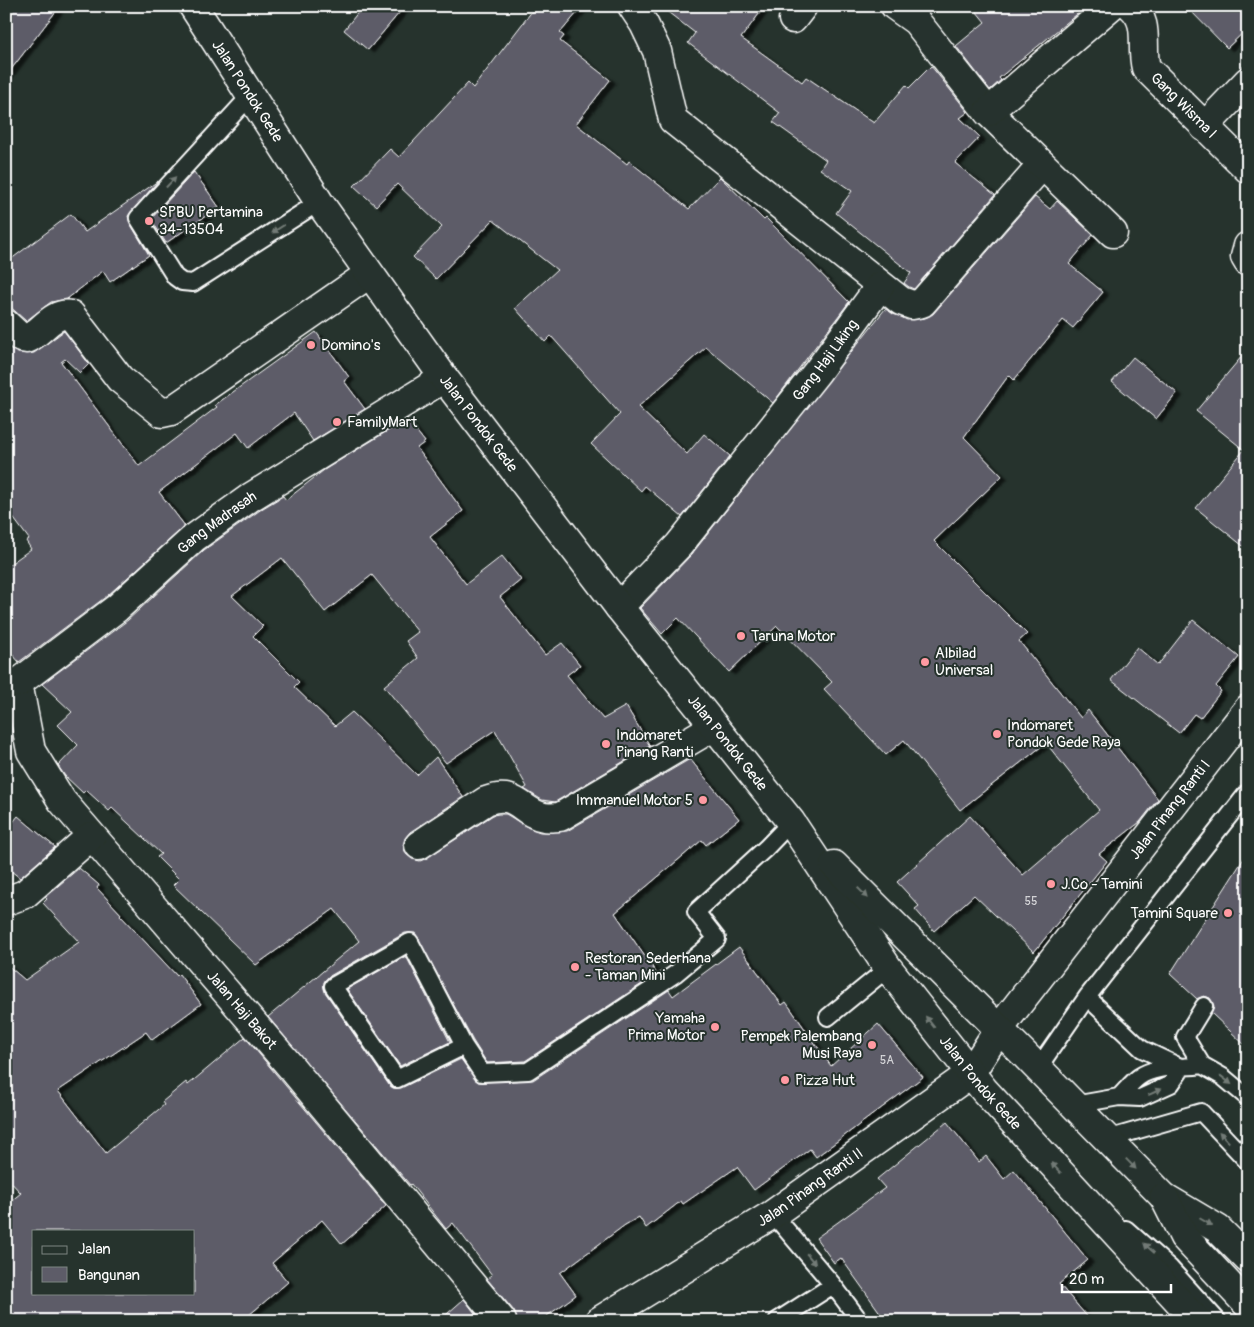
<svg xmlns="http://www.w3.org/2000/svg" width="1254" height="1327" viewBox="0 0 1254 1327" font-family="Pangolin,sans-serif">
<defs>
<filter id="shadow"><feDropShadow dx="5.5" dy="3" stdDeviation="1" flood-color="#0009"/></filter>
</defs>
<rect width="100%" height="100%" fill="#26332d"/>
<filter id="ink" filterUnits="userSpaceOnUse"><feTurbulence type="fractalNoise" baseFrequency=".02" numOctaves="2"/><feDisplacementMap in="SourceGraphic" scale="10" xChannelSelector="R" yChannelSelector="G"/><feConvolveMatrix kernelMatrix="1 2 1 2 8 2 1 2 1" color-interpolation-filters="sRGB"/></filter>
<g filter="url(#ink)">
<path fill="#5d5c68" stroke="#fff" fill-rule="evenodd" filter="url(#shadow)" d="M 6,6 L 60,6 L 6,76 Z
M 363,6 L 405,6 L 368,50 L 344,30 Z
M 536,6 L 583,6 L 560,33 L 564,36 L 560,41 L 610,80 L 576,124 L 627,164 L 629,161 L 689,209 L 720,177 L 764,220 L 766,218 L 849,302 L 773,403 L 706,347 L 638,407 L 687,454 L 704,434 L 730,456 L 682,517 L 645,486 L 641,491 L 591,444 L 620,414 L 551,336 L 545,342 L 515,308 L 557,270 L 493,220 L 436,279 L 413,257 L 442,227 L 397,184 L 376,206 L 354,186 L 390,149 L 399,157 L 468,83 L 473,88 Z
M 660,6 L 765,6 L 741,38 L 802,82 L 806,77 L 874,123 L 906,85 L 909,88 L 931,66 L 968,112 L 960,118 L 980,137 L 955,163 L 995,195 L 914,289 L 909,287 L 904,283 L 911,273 L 836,213 L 852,191 L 820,169 L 826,160 L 773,122 L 780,113 L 688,43 L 695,33 Z
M 972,6 L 1087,6 L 999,78 L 1001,80 L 990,90 L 956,46 L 985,22 Z
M 1186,6 L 1248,6 L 1248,28 L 1227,48 Z
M 194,172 L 219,207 L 166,243 L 151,219 Z
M 158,181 L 128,216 L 130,223 L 149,255 L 110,282 L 103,271 L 67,299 L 51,302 L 26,321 L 6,303 L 6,263 L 71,214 L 85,232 Z
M 1035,197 L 1050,209 L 1057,201 L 1093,235 L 1069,264 L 1103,292 L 1073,328 L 1063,320 L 1014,380 L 1009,375 L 964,437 L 1002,476 L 934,541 L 1027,634 L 1019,641 L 1081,718 L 1088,710 L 1158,799 L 1140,822 L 1099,854 L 1107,861 L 1034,952 L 974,895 L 934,931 L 915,909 L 919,906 L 897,882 L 970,816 L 1023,875 L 1099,810 L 1046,743 L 960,810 L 904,740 L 886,755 L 824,689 L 832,682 L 777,626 L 729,672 L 678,618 L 662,634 L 640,608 L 691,555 L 885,309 L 907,320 L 925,318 L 933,314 Z
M 64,331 L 89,364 L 80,373 L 65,359 L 61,362 L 139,466 L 217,407 L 215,405 L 316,332 L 349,377 L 344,381 L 365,409 L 313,441 L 294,413 L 248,448 L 237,433 L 159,492 L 185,526 L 107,596 L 19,662 L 6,647 L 6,567 L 31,549 L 26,541 L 29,539 L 6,508 L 6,346 L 18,353 L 34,353 Z
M 1248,349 L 1248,550 L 1196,508 L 1244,450 L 1196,411 Z
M 1133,357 L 1177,393 L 1156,419 L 1112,382 Z
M 407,419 L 425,442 L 417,448 L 463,511 L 430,537 L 466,584 L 502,556 L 521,580 L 500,597 L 545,655 L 562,643 L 580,665 L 567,675 L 603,719 L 626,706 L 650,746 L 555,802 L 542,800 L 524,789 L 527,787 L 495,730 L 446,763 L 384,686 L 418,658 L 406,641 L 418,632 L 372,575 L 325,612 L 282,558 L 232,596 L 263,626 L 253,636 L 299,682 L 294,687 L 335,726 L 352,712 L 417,775 L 436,757 L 463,797 L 410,832 L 405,838 L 403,845 L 406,854 L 412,859 L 420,861 L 427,858 L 493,815 L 499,814 L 506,814 L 529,828 L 540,832 L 567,831 L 690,759 L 739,819 L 706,845 L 702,840 L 615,913 L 657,974 L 525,1061 L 487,1063 L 473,1041 L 415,933 L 405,933 L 328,977 L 324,982 L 325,992 L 389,1085 L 393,1088 L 401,1088 L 461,1059 L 478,1082 L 533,1080 L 669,990 L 673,996 L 739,947 L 782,1005 L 786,1002 L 831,1066 L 878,1024 L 923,1077 L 816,1157 L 810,1149 L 754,1190 L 737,1167 L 683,1204 L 681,1201 L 646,1228 L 639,1217 L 625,1225 L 560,1273 L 576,1295 L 540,1321 L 517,1321 L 514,1311 L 487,1279 L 492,1275 L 453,1223 L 446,1229 L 411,1184 L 410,1185 L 268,1017 L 359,941 L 334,909 L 256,965 L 173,885 L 179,879 L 157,857 L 161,854 L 112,808 L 109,811 L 86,790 L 83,793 L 65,776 L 58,766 L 78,745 L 58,725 L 72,712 L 42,684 L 128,620 L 204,550 L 263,508 L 283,496 L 286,500 L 324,470 Z
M 1193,620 L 1239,657 L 1216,686 L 1221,691 L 1200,718 L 1194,714 L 1179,733 L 1111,680 L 1137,647 L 1158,665 Z
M 18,816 L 55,847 L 20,878 L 6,867 L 6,831 Z
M 1248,852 L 1248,1048 L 1211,1013 L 1214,1006 L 1210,998 L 1204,996 L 1197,999 L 1170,974 Z
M 79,868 L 99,885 L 97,888 L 121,914 L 120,915 L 177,976 L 179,974 L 201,1004 L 152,1040 L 146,1032 L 58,1091 L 106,1153 L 164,1105 L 162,1102 L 186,1082 L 188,1085 L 245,1037 L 386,1206 L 342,1244 L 322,1220 L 272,1263 L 288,1282 L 242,1321 L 6,1321 L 6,1205 L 21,1193 L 6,1177 L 6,964 L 25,980 L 79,942 L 43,903 L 47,899 L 45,897 ZM 34,1231 L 194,1231 L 194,1293 L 34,1293 Z
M 406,956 L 450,1042 L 400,1066 L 347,989 Z
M 947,1122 L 979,1162 L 986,1156 L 1004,1179 L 1014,1170 L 1088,1260 L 1059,1284 L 1091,1321 L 886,1321 L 841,1258 L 834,1263 L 816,1238 L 885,1188 L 877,1179 Z
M 464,1299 L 481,1321 L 439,1321 Z"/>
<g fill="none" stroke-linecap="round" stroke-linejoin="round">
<defs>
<path id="service" d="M 251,95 L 138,218 L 175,277 L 182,282 L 193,283 L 319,202
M 1087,997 L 1142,1049 L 1178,1066
M 828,1017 L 888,968
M 464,1046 L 410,942 L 333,986 L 397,1079 L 464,1046 L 482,1073 L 528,1071 L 675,974 L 717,939 L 696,912 L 766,848 L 791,822
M 1202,1065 L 1223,1077 L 1248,1098
M 1038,1068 L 1087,997 L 1248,792
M 1119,1097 C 1126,1090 1132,1082 1139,1077 C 1156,1065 1183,1068 1202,1065 L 1185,1037 L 1204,1006
M 1074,1105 L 1119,1097 L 1140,1098 L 1171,1084 L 1182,1068
M 1107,1139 L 1201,1112 L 1248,1162
M 773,1214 L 833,1285 L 860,1321
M 1126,1229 L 1170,1268 L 1218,1321
M 777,1321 L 833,1285"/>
<g id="minor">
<path d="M 632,6 L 644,24 L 657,51 L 673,120 L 901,301 L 912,305 L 922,303 L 1042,165"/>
<path d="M 895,6 L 916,21 L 988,112 L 1113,233"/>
<path id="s1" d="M 1131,6 C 1151,23 1140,46 1146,68 L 1248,169"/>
<path d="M 793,19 L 803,6"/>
<path d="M 988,112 L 1111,6"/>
<path d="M 1204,127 L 1248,81"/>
<path d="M 1248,246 L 1245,257 L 1248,262"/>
<path d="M 6,324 L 21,338 L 27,339 C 41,333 53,311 71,315 L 120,379 L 162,413 L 171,411 L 369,274"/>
<path id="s2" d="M 619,607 L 679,545 L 817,372 L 880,286"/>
<path id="s3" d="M 18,683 L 31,751 L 62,801 L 291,1067 L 502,1321"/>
<path id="s4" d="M 18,683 L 117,608 L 194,538 L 251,497 L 444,378"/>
<path d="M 419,845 L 486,801 C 517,789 521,813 544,817 C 549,818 555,817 560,817 L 713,727"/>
<path d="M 6,901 L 25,894 L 91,836"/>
<path id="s5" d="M 999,1029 L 1248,709"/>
</g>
<g id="tertiary">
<path id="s6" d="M 599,1321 L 773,1214 L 970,1074 L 999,1029"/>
</g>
<g id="primary">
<path id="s7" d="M 193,6 L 319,202 L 444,378 L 619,607 L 791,822 L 888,968 L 984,1090 L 1197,1321"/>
<path d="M 834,865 L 1024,1054 L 1164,1197 L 1218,1229 L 1248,1259"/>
<path d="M 1164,1197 L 1184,1237 L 1248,1305"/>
</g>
</defs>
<use href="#service" stroke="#fff" stroke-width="20"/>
<use href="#minor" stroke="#fff" stroke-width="31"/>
<use href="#tertiary" stroke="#fff" stroke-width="31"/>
<use href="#primary" stroke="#fff" stroke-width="31"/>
<use href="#service" stroke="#26332d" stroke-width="16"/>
<use href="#minor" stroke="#26332d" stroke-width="28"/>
<use href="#tertiary" stroke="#26332d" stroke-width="28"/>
<use href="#primary" stroke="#26332d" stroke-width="28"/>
</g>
<defs><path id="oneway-solid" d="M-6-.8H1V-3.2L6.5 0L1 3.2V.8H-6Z" transform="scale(1.25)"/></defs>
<g fill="#727a76">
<use href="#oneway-solid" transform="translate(171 182) rotate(-47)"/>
<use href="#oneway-solid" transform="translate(278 229) rotate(147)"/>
<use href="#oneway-solid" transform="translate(863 893) rotate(45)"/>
<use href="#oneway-solid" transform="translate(930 1022) rotate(-128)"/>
<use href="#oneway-solid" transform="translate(1226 1080) rotate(38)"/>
<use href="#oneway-solid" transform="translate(1155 1092) rotate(-25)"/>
<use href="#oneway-solid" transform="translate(1224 1137) rotate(-133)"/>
<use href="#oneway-solid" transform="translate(1131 1164) rotate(46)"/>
<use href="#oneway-solid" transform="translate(1056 1168) rotate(-133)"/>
<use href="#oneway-solid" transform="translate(1206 1222) rotate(30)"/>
<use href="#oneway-solid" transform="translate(1149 1248) rotate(-137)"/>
<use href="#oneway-solid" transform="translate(811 1259) rotate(50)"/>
</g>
</g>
<g fill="#ff9aa2" stroke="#26332d" stroke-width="2">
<circle cx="149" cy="221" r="5"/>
<circle cx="311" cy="345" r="5"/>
<circle cx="337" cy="422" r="5"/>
<circle cx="741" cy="636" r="5"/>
<circle cx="925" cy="662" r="5"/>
<circle cx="997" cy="734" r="5"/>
<circle cx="606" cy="744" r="5"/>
<circle cx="703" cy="800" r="5"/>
<circle cx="1051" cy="884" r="5"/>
<circle cx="1228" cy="913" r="5"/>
<circle cx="575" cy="967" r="5"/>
<circle cx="715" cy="1027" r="5"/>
<circle cx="872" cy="1045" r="5"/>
<circle cx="785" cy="1080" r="5"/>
</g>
<g text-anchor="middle" stroke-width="4" stroke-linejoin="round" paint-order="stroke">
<g font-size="12" fill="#d6d6d9">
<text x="1031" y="905">55</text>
<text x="887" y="1064">5A</text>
</g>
<g font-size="15" fill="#fff" stroke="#26332d">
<text dy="5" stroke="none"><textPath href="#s7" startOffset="101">Jalan Pondok Gede</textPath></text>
<text dy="5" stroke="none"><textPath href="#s1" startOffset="119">Gang Wisma I</textPath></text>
<text dy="5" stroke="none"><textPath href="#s2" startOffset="322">Gang Haji Liking</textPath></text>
<text dy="5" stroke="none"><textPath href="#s7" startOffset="506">Jalan Pondok Gede</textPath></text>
<text dy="5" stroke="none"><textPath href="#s4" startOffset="256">Gang Madrasah</textPath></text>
<text dy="5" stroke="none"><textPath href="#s7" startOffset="911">Jalan Pondok Gede</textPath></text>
<text dy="5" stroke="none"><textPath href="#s5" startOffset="278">Jalan Pinang Ranti I</textPath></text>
<text dy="5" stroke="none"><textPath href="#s3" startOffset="404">Jalan Haji Bakot</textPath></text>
<text dy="5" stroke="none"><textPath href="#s7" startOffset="1335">Jalan Pondok Gede</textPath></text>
<text dy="5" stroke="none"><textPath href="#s6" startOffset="250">Jalan Pinang Ranti II</textPath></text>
</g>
<g font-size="15" fill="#fff" stroke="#26332d" text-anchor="start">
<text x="159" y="217">SPBU Pertamina<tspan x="159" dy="17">34-13504</tspan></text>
<text x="321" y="350">Domino's</text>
<text x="347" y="427">FamilyMart</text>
<text x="751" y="641">Taruna Motor</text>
<text x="935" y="658">Albilad<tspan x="935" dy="17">Universal</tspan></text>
<text x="1007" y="730">Indomaret<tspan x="1007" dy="17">Pondok Gede Raya</tspan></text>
<text x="616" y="740">Indomaret<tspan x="616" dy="17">Pinang Ranti</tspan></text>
<text x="693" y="805" text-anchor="end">Immanuel Motor 5</text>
<text x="1061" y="889">J.Co - Tamini</text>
<text x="1218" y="918" text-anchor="end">Tamini Square</text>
<text x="585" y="963">Restoran Sederhana<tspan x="585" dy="17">- Taman Mini</tspan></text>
<text x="705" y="1023" text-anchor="end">Yamaha<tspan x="705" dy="17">Prima Motor</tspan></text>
<text x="862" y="1041" text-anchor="end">Pempek Palembang<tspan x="862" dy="17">Musi Raya</tspan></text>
<text x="795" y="1085">Pizza Hut</text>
</g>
</g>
<rect width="1254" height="1327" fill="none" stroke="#26332d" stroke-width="25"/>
<rect x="12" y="12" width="1229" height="1302" fill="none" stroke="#fff" stroke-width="2" filter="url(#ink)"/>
<rect x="32" y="1230" width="162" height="65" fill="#26332d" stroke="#7d8581"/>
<rect x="42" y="1246" width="25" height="8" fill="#26332d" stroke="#7d8581"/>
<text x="78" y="1254" font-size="15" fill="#ffffff">Jalan</text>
<rect x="42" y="1267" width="25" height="15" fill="#5d5c68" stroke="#7d8581"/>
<text x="78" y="1280" font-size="15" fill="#ffffff">Bangunan</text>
<path d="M1062 1284v8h109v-8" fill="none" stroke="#ffffff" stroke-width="2.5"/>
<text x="1069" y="1284" font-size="15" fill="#ffffff" stroke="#26332d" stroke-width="4" paint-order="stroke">20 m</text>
</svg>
